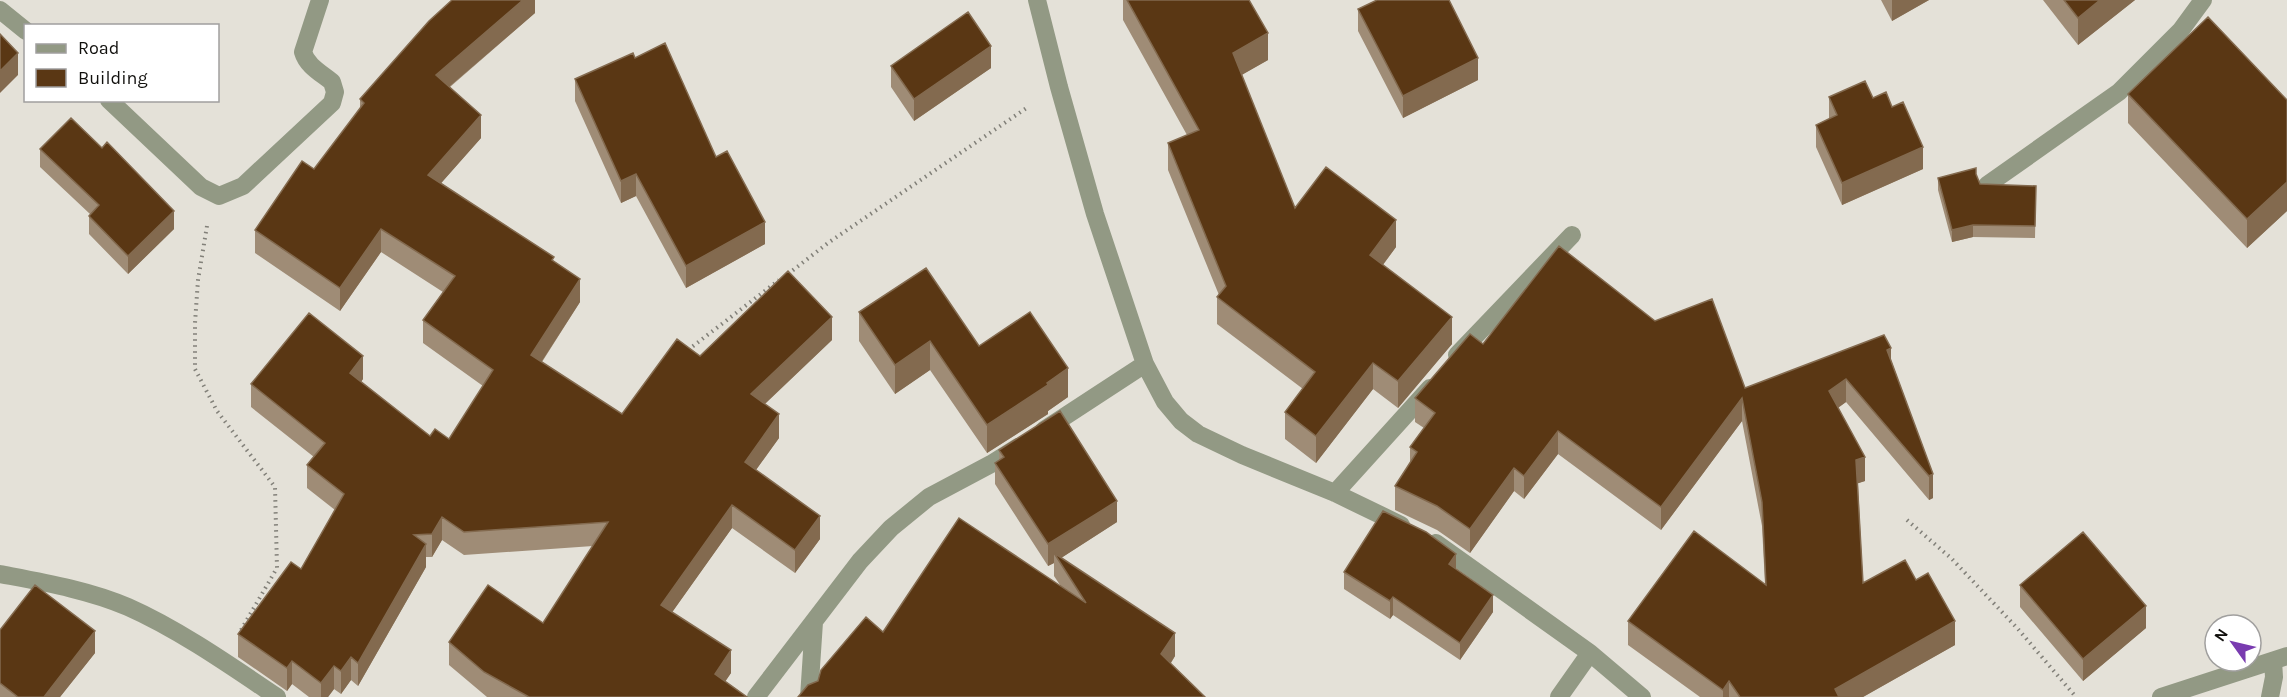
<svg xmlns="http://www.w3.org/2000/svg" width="2287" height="697" viewBox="0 0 2287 697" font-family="Karla,sans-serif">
<rect width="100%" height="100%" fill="#e4e1d8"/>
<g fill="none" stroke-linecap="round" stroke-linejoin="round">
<path stroke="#828079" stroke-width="4" stroke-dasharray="1.5 4.5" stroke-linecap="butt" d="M 207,226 L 198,280 L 195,323 L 195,369 L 217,411 L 275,487 L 277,568 L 241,630
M 788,274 L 828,243 L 1028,107
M 688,350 L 779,280
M 1907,520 L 1952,559 L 2018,629 L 2076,697"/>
<path stroke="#929984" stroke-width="18" d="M 1037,0 L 1059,87 L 1095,214 L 1145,364 L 1165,402 L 1181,421 L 1198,434 L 1242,455 L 1335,493 L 1401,525
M 0,10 L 26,31
M 109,100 L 201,187 L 219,196 L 243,186 L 332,103 L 335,92 L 332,82 C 321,73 307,66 303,52 L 320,0
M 1987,185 L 2119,92 L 2181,30 L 2203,0
M 1457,355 L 1572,235
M 1044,430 L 1145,364
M 1335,493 L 1430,388
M 1436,543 L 1590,653 L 1642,697
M 0,574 C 42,582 89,590 128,607 C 178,629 231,666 277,697
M 756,697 L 860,561 L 891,528 L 929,497 L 991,464 L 1018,447
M 809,697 L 814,622
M 1559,697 L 1590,653
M 2161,697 L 2287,656
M 2270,697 L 2274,677 L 2273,661"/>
</g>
<path fill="#9f8c76" d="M 535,0 L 535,13 L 450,87 L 481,138 L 441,183 L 554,261 L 580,302 L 542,362 L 622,414 L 700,356 L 832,340 L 765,404 L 779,438 L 756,470 L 820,539 L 795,573 L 732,528 L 672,612 L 731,673 L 725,681 L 747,697 L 487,697 L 449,665 L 449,642 L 543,623 L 593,546 L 464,555 L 442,540 L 432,557 L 426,557 L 426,567 L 358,686 L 351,680 L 341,694 L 334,689 L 328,697 L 309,697 L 292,684 L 287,691 L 238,657 L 238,634 L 301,569 L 335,510 L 307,488 L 307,465 L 314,457 L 251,407 L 251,384 L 363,379 L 361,382 L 430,436 L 449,439 L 483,386 L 423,343 L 423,320 L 443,292 L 381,252 L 340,311 L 255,253 L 255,230 L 314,169 L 360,109 L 360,99 Z
M 1123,0 L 1249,0 L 1268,60 L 1241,75 L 1295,208 L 1396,247 L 1383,265 L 1452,344 L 1398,408 L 1373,389 L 1316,463 L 1285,439 L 1285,412 L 1303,389 L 1217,324 L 1217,297 L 1219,295 L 1168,170 L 1168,143 L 1187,135 L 1123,20 Z
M 1881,0 L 1929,0 L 1892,21 Z
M 2043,0 L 2135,0 L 2078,45 Z
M 1358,9 L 1478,80 L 1403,118 L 1358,31 Z
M 891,66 L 991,68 L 914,121 L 891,87 Z
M 575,79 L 716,157 L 765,244 L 686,288 L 636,196 L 621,203 L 575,101 Z
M 2128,94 L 2287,100 L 2287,211 L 2247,248 L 2128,123 Z
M 1829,97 L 1873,98 L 1892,107 L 1923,169 L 1842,205 L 1816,147 L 1816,125 L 1829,119 Z
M 40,149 L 174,229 L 128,274 L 89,234 L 89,216 L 90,214 L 40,167 Z
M 1976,175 L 1980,184 L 2036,186 L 2035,238 L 1973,237 L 1952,242 L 1938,190 L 1938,178 Z
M 859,312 L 979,346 L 1068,397 L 1048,411 L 1048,414 L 987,453 L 930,370 L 895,394 L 859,341 Z
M 1655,321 L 1745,388 L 1891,360 L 1933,474 L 1933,498 L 1929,500 L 1846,402 L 1838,408 L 1865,481 L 1858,483 L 1863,583 L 1916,580 L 1955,645 L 1863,697 L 1700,697 L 1628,645 L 1628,621 L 1765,584 L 1762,526 L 1742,421 L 1661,530 L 1558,454 L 1524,499 L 1514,491 L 1470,553 L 1437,530 L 1395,510 L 1395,486 L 1410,464 L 1410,447 L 1424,428 L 1415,422 L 1415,398 L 1483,344 Z
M 999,450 L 1117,522 L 1061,558 L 1175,656 L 1171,663 L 818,681 L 883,632 L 1060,585 L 1054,576 L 1054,563 L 1048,566 L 995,484 L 995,463 L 999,460 Z
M 1456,569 L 1493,612 L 1460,660 L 1393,615 L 1390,619 L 1344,589 L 1344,572 Z
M 2020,585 L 2146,628 L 2083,681 L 2020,607 Z
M 0,630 L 95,653 L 60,697 L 0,697 Z"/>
<path fill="#836a4f" d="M 523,0 L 535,0 L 535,13 L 436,98 L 436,75 Z
M 1892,0 L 1929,0 L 1892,21 Z
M 2100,0 L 2135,0 L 2078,45 L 2078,18 Z
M 1268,33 L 1268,60 L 1233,80 L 1233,53 Z
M 991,46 L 991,68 L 914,121 L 914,99 Z
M 18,53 L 18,75 L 0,93 L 0,71 Z
M 1478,58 L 1478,80 L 1403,118 L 1403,96 Z
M 481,115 L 481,138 L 428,198 L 428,175 Z
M 1923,147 L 1923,169 L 1842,205 L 1842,183 Z
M 636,174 L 636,196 L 621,203 L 621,181 Z
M 2287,182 L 2287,211 L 2247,248 L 2247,219 Z
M 174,211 L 174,229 L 128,274 L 128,256 Z
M 1396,220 L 1396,247 L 1370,282 L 1370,255 Z
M 765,222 L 765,244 L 686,288 L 686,266 Z
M 1973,225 L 1973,237 L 1952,242 L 1952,230 Z
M 381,229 L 381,252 L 340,311 L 340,288 Z
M 580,279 L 580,302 L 531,378 L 531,355 Z
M 832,317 L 832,340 L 751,417 L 751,394 Z
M 1452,317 L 1452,344 L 1398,408 L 1398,381 Z
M 930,341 L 930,370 L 895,394 L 895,365 Z
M 1891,348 L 1891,371 L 1887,350 Z
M 363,356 L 363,379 L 350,396 L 350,373 Z
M 1373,363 L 1373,389 L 1316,463 L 1316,436 Z
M 1068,368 L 1068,397 L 1048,411 L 1048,414 L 987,453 L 987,425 Z
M 1846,379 L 1846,402 L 1829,414 L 1829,391 Z
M 1742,398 L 1742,421 L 1661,530 L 1661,507 Z
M 779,414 L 779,438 L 745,485 L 745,462 Z
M 1558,431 L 1558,454 L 1524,499 L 1524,476 Z
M 1865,457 L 1865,481 L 1856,484 L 1856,460 Z
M 1514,468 L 1514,491 L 1470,553 L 1470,529 Z
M 1933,474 L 1933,498 L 1929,500 L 1929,476 Z
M 1117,501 L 1117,522 L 1058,560 L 1054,553 L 1054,563 L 1048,566 L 1048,544 Z
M 732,505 L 732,528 L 661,628 L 661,605 Z
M 820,516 L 820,539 L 795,573 L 795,550 Z
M 442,517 L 442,540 L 432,557 L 432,534 Z
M 426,544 L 426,567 L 358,686 L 358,663 Z
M 1456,554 L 1456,571 L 1449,564 Z
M 1493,595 L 1493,612 L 1460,660 L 1460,643 Z
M 1393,597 L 1393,615 L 1390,619 L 1390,601 Z
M 2146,606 L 2146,628 L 2083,681 L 2083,659 Z
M 1955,621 L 1955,645 L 1863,697 L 1835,697 L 1835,689 Z
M 95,631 L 95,653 L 60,697 L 44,697 Z
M 1175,633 L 1175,656 L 1161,678 L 1161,654 Z
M 731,650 L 731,673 L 715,697 L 715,674 Z
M 351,657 L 351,680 L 341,694 L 341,671 Z
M 292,661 L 292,684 L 287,691 L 287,668 Z
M 334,666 L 334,689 L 328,697 L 321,697 L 321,683 Z
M 1729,681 L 1729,697 L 1723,697 L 1723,690 Z"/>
<path fill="#5a3714" stroke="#836a4f" stroke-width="1.5" d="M 452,0 L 523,0 L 436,75 L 481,115 L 428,175 L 554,257 L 552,260 L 580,279 L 531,355 L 622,414 L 677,339 L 700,356 L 788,271 L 832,317 L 751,394 L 779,414 L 745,462 L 820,516 L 795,550 L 732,505 L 661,605 L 731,650 L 715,674 L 747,697 L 529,697 L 484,672 L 449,642 L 488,585 L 543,623 L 608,522 L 464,532 L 442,517 L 432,534 L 414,535 L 426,544 L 358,663 L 351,657 L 341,671 L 334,666 L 321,683 L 292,661 L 287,668 L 238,634 L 291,562 L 301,569 L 344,494 L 307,465 L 325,443 L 251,384 L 309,313 L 363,356 L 350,373 L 430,436 L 435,429 L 449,439 L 493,370 L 423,320 L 455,276 L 381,229 L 340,288 L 255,230 L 302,161 L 314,169 L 364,103 L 360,99 L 429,21 Z
M 1127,0 L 1249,0 L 1268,33 L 1233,53 L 1295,208 L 1326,167 L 1396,220 L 1370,255 L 1452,317 L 1398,381 L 1373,363 L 1316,436 L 1285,412 L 1315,372 L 1217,297 L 1226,286 L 1168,143 L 1199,130 Z
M 1377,0 L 1449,0 L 1478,58 L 1403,96 L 1358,9 Z
M 2064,0 L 2100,0 L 2078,18 Z
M 968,12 L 991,46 L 914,99 L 891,66 Z
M 2208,17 L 2287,100 L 2287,182 L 2247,219 L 2128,94 Z
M 0,34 L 18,53 L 0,71 Z
M 665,43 L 716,157 L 727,151 L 765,222 L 686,266 L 636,174 L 621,181 L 575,79 L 633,53 L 635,58 Z
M 1865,81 L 1873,98 L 1886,92 L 1892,107 L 1903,102 L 1923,147 L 1842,183 L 1816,125 L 1837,115 L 1829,97 Z
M 71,118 L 102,148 L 107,142 L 174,211 L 128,256 L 89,216 L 99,205 L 40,149 Z
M 1976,168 L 1976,174 L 1980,184 L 2036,186 L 2035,226 L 1973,225 L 1952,230 L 1938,178 Z
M 1559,246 L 1655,321 L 1712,299 L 1745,388 L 1884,335 L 1891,348 L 1887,350 L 1933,474 L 1929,476 L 1846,379 L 1829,391 L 1865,457 L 1856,460 L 1863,583 L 1905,560 L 1916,580 L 1928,573 L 1955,621 L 1835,689 L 1839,697 L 1740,697 L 1729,681 L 1723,690 L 1628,621 L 1694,531 L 1766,585 L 1762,502 L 1742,398 L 1661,507 L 1558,431 L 1524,476 L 1514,468 L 1470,529 L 1437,506 L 1395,486 L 1417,452 L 1410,447 L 1435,413 L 1415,398 L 1470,334 L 1483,344 Z
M 926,268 L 979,346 L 1030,312 L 1068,368 L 1047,383 L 1048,385 L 987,425 L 930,341 L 895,365 L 859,312 Z
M 1060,411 L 1117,501 L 1048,544 L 995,463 L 1004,457 L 999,450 Z
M 1383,511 L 1426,532 L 1456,554 L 1449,564 L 1493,595 L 1460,643 L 1393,597 L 1390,601 L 1344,572 Z
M 959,518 L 1086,603 L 1054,553 L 1175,633 L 1161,654 L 1205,697 L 798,697 L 808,685 L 818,681 L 821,670 L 866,617 L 883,632 Z
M 2083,532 L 2146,606 L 2083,659 L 2020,585 Z
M 35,585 L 95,631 L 44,697 L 18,697 L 0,683 L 0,630 Z"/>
<rect x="24" y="24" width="195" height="78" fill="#ffffff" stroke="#a09f9e" stroke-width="1.5"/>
<rect x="36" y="44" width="30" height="9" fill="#929984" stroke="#a09f9e" stroke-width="1.5"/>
<text x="78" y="54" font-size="18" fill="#11100d">Road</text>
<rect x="36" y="69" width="30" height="18" fill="#5a3714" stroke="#a09f9e" stroke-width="1.5"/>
<text x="78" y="84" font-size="18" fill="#11100d">Building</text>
<g transform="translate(2233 643) rotate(304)"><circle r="28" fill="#ffffff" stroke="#a09f9e" stroke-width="1.5"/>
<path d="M0-4.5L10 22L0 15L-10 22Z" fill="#793bb0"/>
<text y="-9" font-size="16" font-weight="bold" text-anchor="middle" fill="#11100d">N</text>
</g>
</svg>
